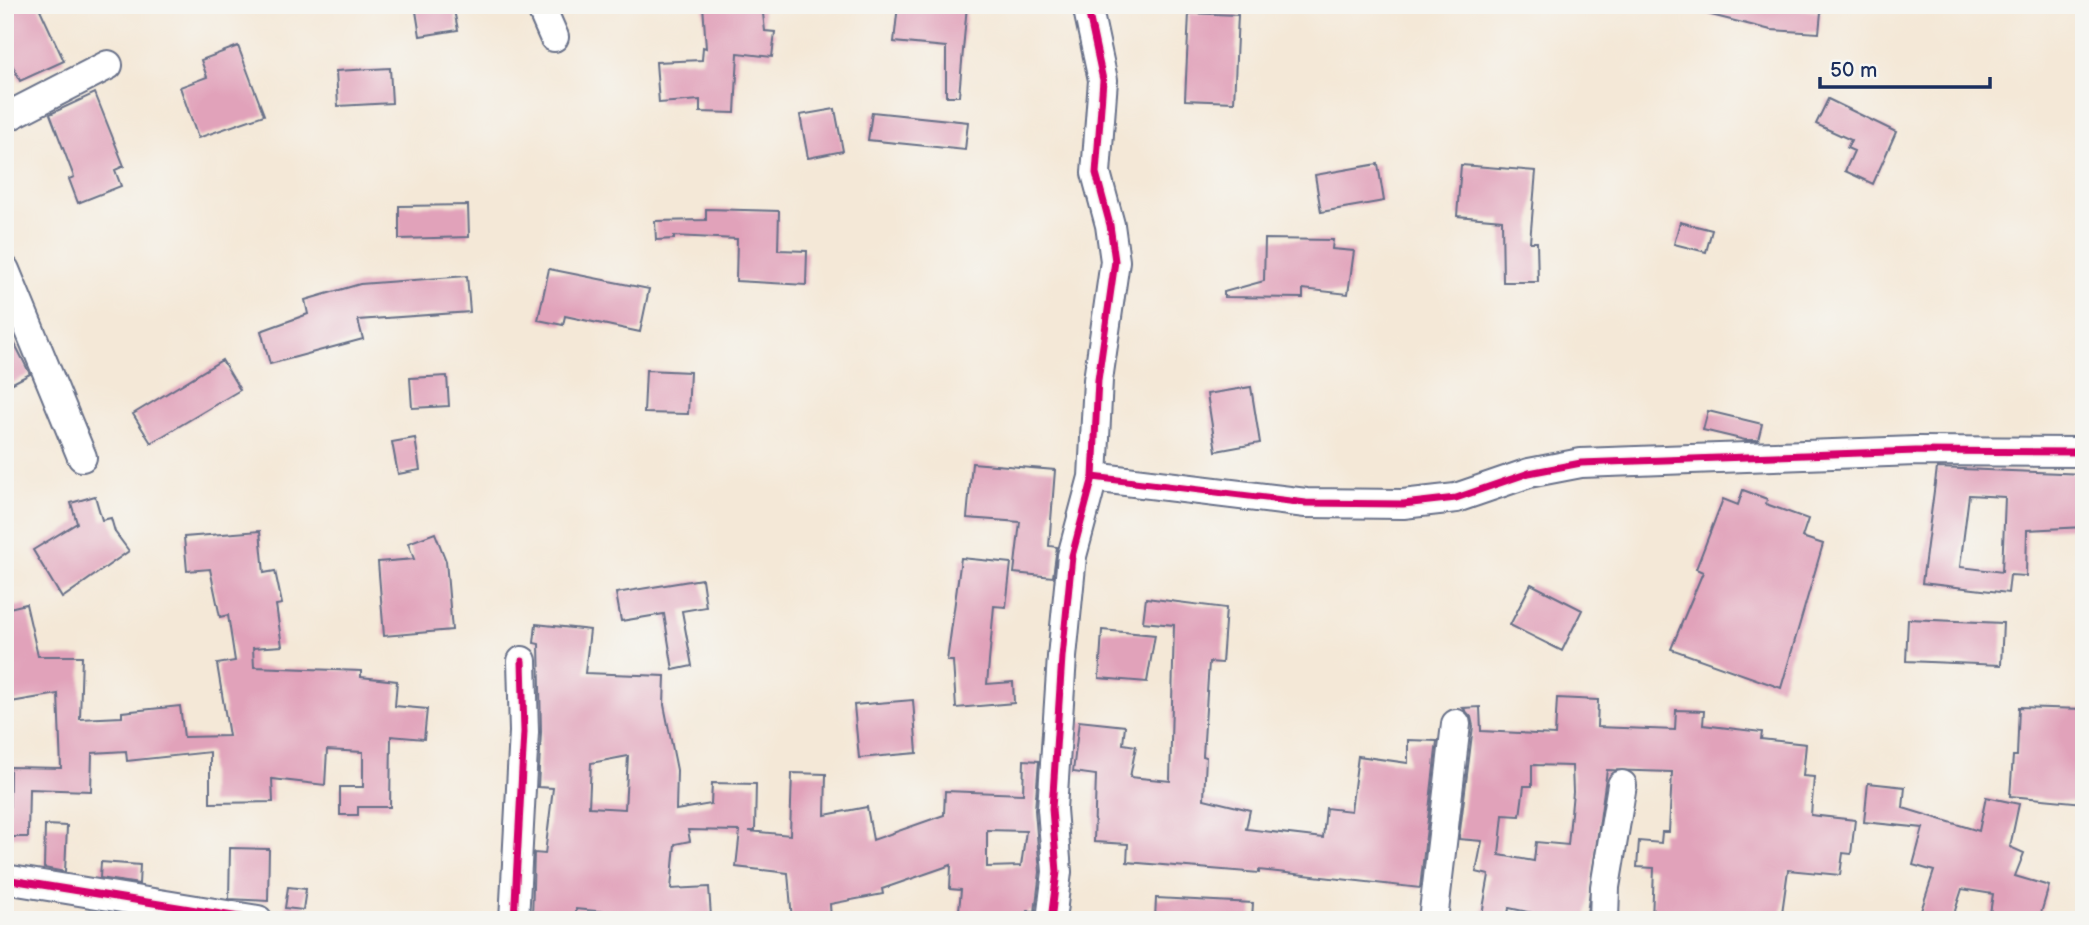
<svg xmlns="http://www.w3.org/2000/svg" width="2089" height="925" viewBox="0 0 2089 925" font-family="'Balsamiq Sans',sans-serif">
<rect width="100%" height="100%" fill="#f6f6f2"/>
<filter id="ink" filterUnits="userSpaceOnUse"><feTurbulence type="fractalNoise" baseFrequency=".0143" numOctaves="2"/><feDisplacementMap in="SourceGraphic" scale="14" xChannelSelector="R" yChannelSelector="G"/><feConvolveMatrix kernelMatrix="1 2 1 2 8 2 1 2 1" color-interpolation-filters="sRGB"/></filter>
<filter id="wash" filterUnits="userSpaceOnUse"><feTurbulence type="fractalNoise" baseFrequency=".00686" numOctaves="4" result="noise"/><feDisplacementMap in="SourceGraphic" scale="28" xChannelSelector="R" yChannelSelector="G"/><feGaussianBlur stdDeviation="1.57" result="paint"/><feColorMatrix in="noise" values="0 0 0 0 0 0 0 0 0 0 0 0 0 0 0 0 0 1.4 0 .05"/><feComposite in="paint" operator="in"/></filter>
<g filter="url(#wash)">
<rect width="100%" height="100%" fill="#f4e8d7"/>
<g id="blocks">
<path fill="#e1a2ba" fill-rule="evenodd" d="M 5,5 L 38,5 L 64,61 L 20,81 L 5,50 Z
M 415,5 L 453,5 L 458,30 L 420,36 Z
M 703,5 L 762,5 L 765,31 L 775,32 L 772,57 L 738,53 L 735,113 L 700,112 L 700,100 L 659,103 L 656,62 L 702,60 L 703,47 L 706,48 Z
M 898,5 L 967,5 L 959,96 L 946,96 L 946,47 L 894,42 Z
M 1700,5 L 1776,5 L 1821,12 L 1819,33 L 1771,30 L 1699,12 Z
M 1189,13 L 1238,15 L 1234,102 L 1185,100 Z
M 238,46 L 264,115 L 198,138 L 180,87 L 207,77 L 201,60 Z
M 390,68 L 392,103 L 338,106 L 336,71 Z
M 95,93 L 124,166 L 115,170 L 121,186 L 78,203 L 69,179 L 74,177 L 50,114 Z
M 1828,99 L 1896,132 L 1873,184 L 1845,171 L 1854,151 L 1847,148 L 1851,140 L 1816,124 Z
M 835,109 L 843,151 L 808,158 L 800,115 Z
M 872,112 L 968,122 L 965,150 L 868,140 Z
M 1378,164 L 1384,201 L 1321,212 L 1315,175 Z
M 1461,165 L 1536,171 L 1530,242 L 1537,242 L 1538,282 L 1503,282 L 1502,220 L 1457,216 Z
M 468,205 L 469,237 L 399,239 L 399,206 Z
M 706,209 L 779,211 L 778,250 L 807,251 L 806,285 L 736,281 L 737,239 L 674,236 L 674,239 L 656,240 L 655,221 L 706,220 Z
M 1680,222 L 1712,230 L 1706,252 L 1674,244 Z
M 1265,239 L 1333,240 L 1332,249 L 1354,251 L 1348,294 L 1303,289 L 1303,298 L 1224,297 L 1224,292 L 1264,281 Z
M 549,269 L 649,289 L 640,332 L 565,316 L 563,325 L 538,320 Z
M 467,276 L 470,312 L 358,320 L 363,339 L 270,364 L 261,331 L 308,314 L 305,300 L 360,284 Z
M 5,324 L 30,374 L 5,387 Z
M 222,360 L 240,390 L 151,443 L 133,414 Z
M 646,370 L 690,372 L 688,414 L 644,413 Z
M 447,376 L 449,406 L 412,408 L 410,378 Z
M 1251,387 L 1260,443 L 1216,451 L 1207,394 Z
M 1708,411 L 1762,424 L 1758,440 L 1745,440 L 1703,430 Z
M 415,438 L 420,470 L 398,474 L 392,442 Z
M 972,463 L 1055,470 L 1049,546 L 1057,547 L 1053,577 L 1014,573 L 1020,522 L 967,518 Z
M 1937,468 L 2084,474 L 2084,527 L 2027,530 L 2026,576 L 2010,575 L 2008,593 L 1922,583 ZM 1969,495 L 2005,497 L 2002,572 L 1960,567 Z
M 1743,490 L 1767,499 L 1766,504 L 1808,519 L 1802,537 L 1823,544 L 1781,688 L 1671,649 L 1703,572 L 1696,569 L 1723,499 L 1738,505 Z
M 95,496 L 102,520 L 111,518 L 115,532 L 129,551 L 62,598 L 33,550 L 77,523 L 71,503 Z
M 260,531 L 264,573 L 275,571 L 282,604 L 276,605 L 282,646 L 253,648 L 254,667 L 361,671 L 361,677 L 397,681 L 395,706 L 427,709 L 424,739 L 391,736 L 390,807 L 358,807 L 358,815 L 340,815 L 340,787 L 363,787 L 363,752 L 327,750 L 325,785 L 272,779 L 273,802 L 210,803 L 210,752 L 127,761 L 126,751 L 92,753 L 91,791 L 29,789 L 28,837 L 9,837 L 10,767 L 61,768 L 58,694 L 5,703 L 5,609 L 26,604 L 38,656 L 82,656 L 80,719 L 122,717 L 122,712 L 180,706 L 184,737 L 229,736 L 217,664 L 235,661 L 228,615 L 220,617 L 210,569 L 187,571 L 184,537 Z
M 435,533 L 446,561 L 452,630 L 384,636 L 378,562 L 414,559 L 408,543 Z
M 961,558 L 1011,563 L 1006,607 L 994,606 L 987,684 L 1013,682 L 1014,703 L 956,708 L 953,661 L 947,661 Z
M 702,579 L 706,607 L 682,611 L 692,666 L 673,670 L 664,614 L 621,621 L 616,593 Z
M 1531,584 L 1582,610 L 1562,651 L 1510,625 Z
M 1146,598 L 1226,608 L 1222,663 L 1209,662 L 1203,756 L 1206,757 L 1204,799 L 1250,810 L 1246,829 L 1323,838 L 1326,808 L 1351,811 L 1358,756 L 1408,763 L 1408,740 L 1437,741 L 1420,888 L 1259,870 L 1259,873 L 1127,862 L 1128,844 L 1094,842 L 1096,775 L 1073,772 L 1079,721 L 1125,726 L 1123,744 L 1136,746 L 1130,777 L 1170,781 L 1174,625 L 1143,622 Z
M 1908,619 L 2003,623 L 2001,665 L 1906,661 Z
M 536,624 L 590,630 L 585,673 L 665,676 L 664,705 L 677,770 L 676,810 L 711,804 L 712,783 L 756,784 L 755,831 L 749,831 L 790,835 L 792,773 L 826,774 L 825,815 L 867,807 L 873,840 L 944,815 L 945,791 L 1023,794 L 1024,760 L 1039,761 L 1035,810 L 1040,872 L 1035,912 L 1028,911 L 1027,920 L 958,920 L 961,890 L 950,889 L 951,865 L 882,889 L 883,894 L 830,904 L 831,920 L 792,920 L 788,873 L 736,867 L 740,831 L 688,830 L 690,841 L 675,844 L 671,889 L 709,887 L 711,917 L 616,920 L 617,913 L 576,909 L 576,920 L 532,920 L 534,853 L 545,854 L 553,788 L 538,787 L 541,732 L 539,644 L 534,643 ZM 628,756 L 625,809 L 589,807 L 591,763 ZM 987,830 L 1026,831 L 1021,866 L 987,867 Z
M 1102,630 L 1155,635 L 1147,682 L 1099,678 Z
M 1557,698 L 1598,700 L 1597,727 L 1675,730 L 1676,710 L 1704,711 L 1703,725 L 1762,732 L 1761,739 L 1806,744 L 1803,776 L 1814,777 L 1811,815 L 1855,820 L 1851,854 L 1843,853 L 1840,875 L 1788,870 L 1781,920 L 1652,920 L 1654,868 L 1637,867 L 1639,841 L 1661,843 L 1662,832 L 1669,832 L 1672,772 L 1607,770 L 1586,920 L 1542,920 L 1542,915 L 1509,908 L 1507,920 L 1481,920 L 1489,875 L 1476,872 L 1482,841 L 1459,839 L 1473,726 L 1471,717 L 1463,708 L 1480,707 L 1481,731 L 1555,735 ZM 1532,765 L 1572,766 L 1573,792 L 1568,845 L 1536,842 L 1534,861 L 1499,855 L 1503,815 L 1520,816 L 1524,786 L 1532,786 Z
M 913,700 L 917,753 L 859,758 L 854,705 Z
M 2019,707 L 2084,709 L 2084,803 L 2010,796 L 2013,756 L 2017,756 Z
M 1868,783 L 1905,787 L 1903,808 L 1979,831 L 1986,797 L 2019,804 L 2010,847 L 2024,853 L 2015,876 L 2049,886 L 2039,920 L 1989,920 L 1993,894 L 1962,889 L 1952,920 L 1918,920 L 1934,871 L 1913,865 L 1923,828 L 1864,822 Z
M 45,825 L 67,826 L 65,872 L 44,868 Z
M 230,848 L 269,849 L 268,901 L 229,899 Z
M 101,862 L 140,865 L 139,884 L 100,878 Z
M 288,887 L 306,889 L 303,910 L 285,908 Z
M 1156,898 L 1253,903 L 1252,920 L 1155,920 Z"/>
</g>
</g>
<g filter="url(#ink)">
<use href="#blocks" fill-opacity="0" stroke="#677088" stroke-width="2"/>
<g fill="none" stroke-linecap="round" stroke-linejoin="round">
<defs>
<path id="minor" d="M 540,5 L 554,37
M 5,118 L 108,65
M 5,270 L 82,457
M 1093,477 L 1306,503 L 1403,504 L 1456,498 L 1529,473 L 1581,463 L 1916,451 L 2084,452
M 5,879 L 258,920
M 514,920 L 524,732 L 522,661
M 1051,920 L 1057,872 L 1052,809 L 1062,657 L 1072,556 L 1093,477 L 1098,380 L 1115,261 L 1110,225 L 1096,173 L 1103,80 L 1087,5
M 1433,920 L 1456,724
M 1604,920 L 1605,887 L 1622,785"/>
</defs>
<use href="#minor" stroke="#677088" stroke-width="32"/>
<use href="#minor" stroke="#fff" stroke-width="28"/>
<defs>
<path id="cycleway" d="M 1093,477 L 1306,503 L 1403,504 L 1456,498 L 1529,473 L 1581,463 L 1916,451 L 2084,452
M 5,879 L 258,920
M 514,920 L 524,732 L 522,661
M 1051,920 L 1057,872 L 1052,809 L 1062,657 L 1072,556 L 1093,477 L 1098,380 L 1115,261 L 1110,225 L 1096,173 L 1103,80 L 1087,5"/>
</defs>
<use href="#cycleway" stroke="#f6f6f2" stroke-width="11"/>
<use href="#cycleway" stroke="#d6006c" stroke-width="7"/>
</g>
</g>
<rect width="2089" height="925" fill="none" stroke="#f6f6f2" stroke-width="28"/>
<path d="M1820 77v10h170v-10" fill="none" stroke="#1b2f5e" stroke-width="3.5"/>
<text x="1830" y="77" font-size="21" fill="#1b2f5e" stroke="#f6f6f2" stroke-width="5" paint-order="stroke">50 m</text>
</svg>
